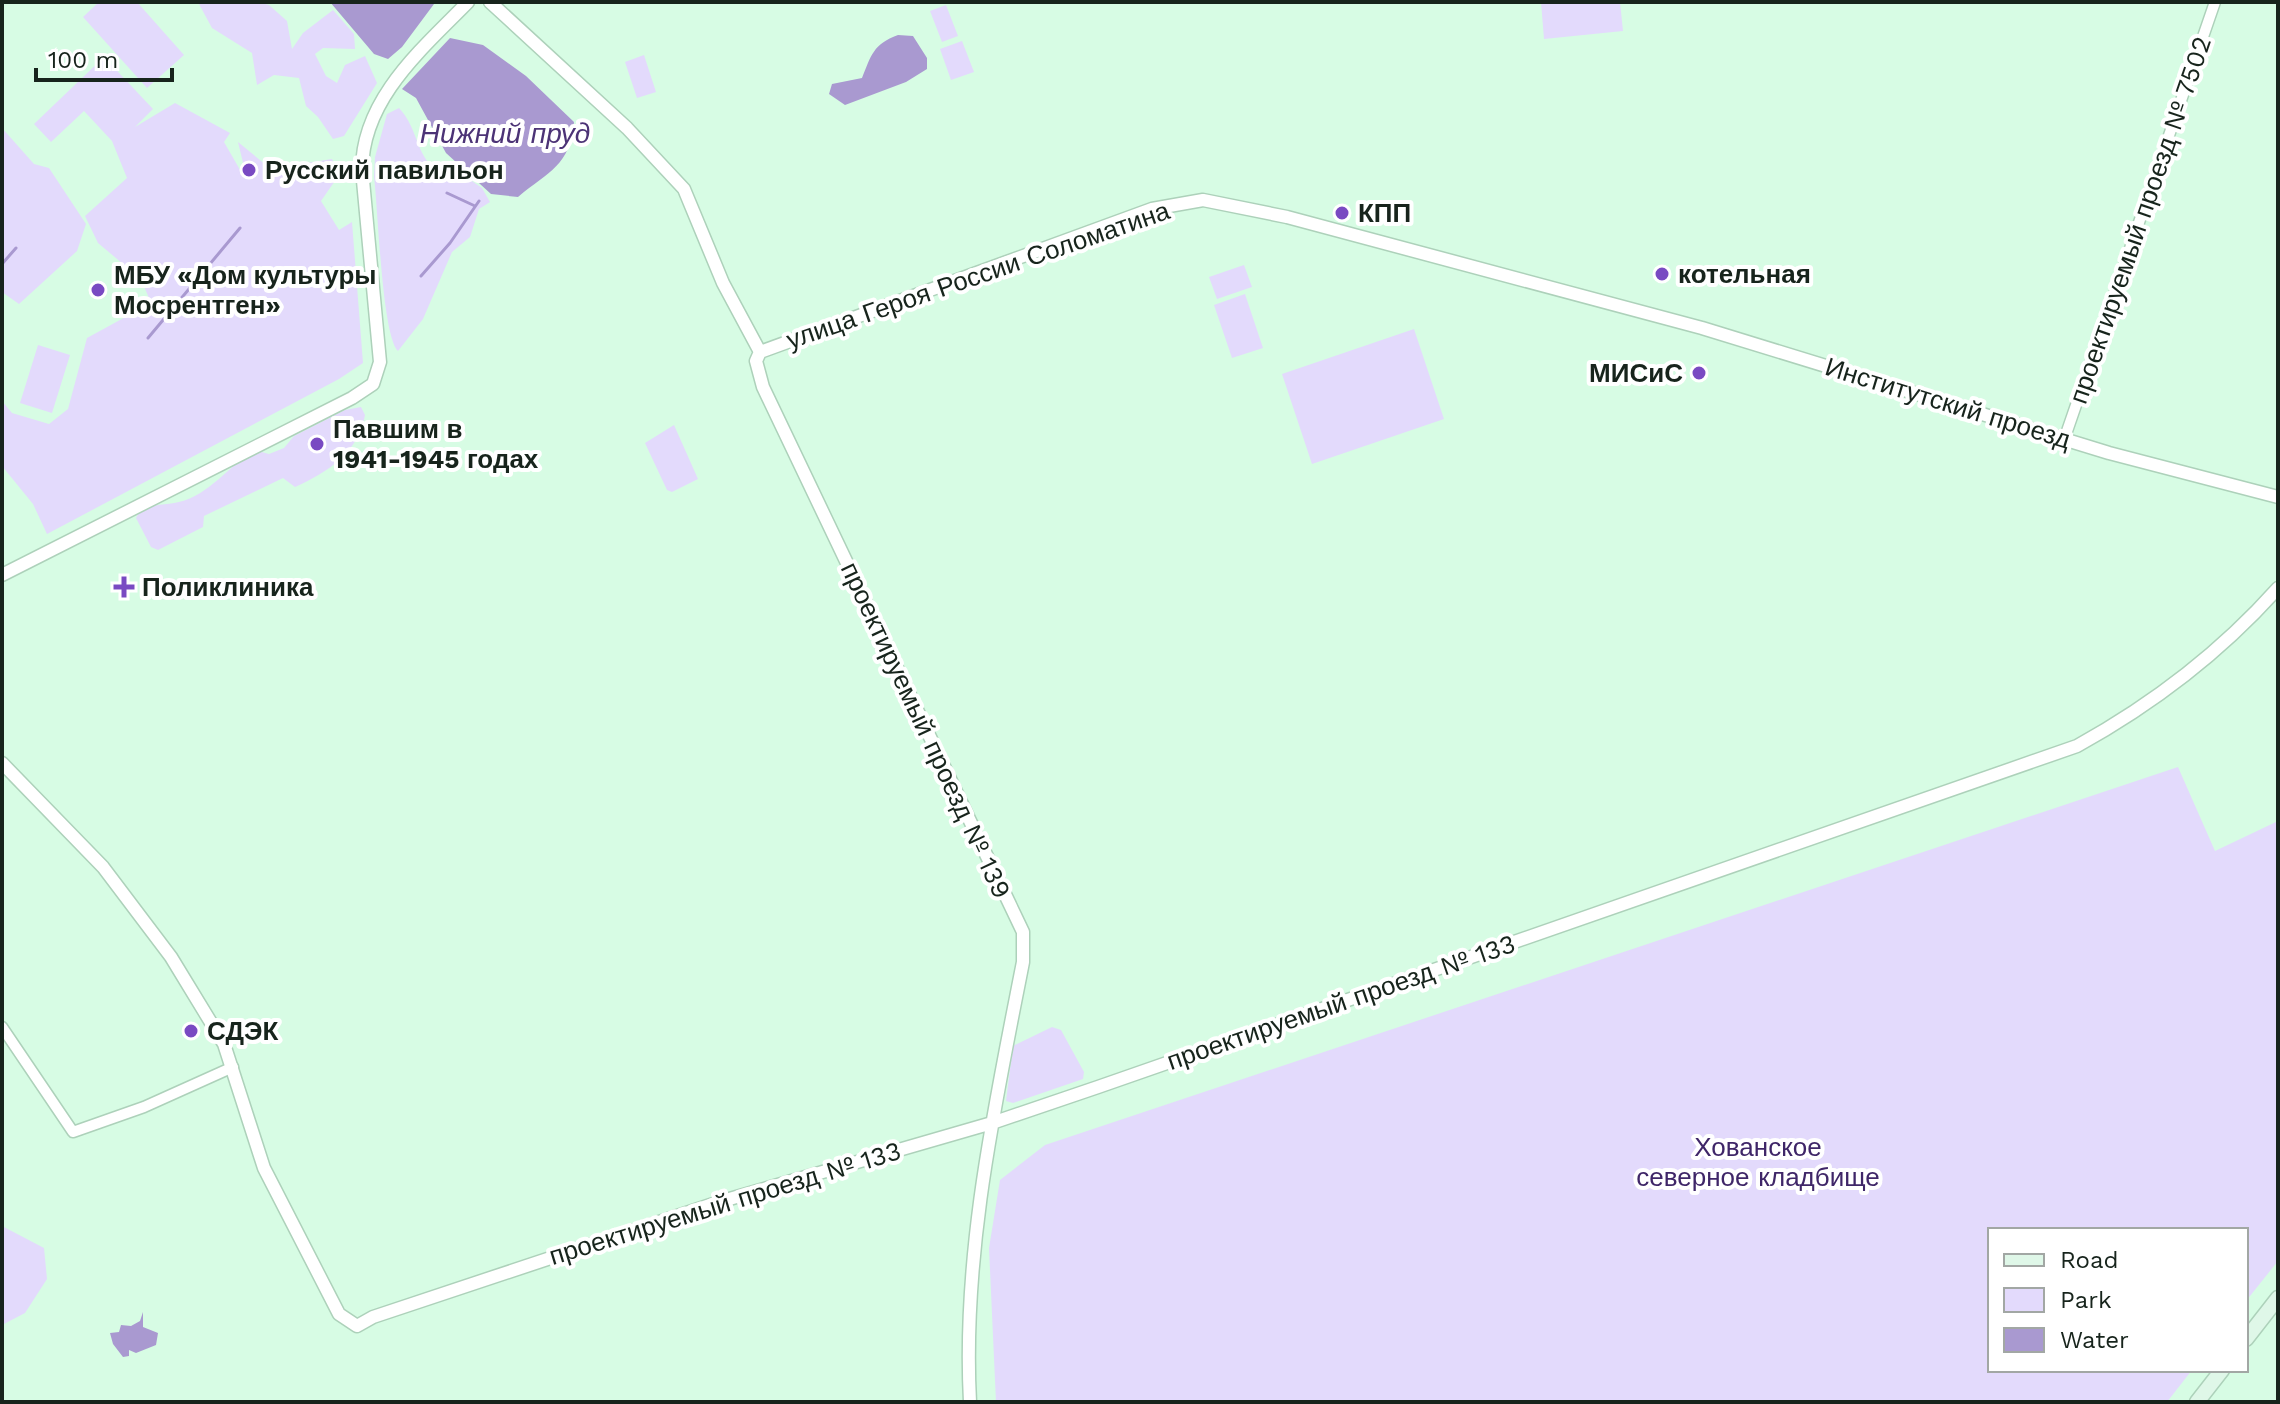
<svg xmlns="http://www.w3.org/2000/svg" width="2280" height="1404" viewBox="0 0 2280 1404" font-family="'Work Sans',sans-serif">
<rect width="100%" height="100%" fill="#d7fce4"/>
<path fill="#e3dafc" d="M 99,2 L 137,2 L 184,55 L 147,88 L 83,17 Z
M 192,2 L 258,2 L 269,5 L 287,21 L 292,49 L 303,33 L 333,10 L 354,34 L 355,49 L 323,48 L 315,54 L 326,76 L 337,83 L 345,65 L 365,56 L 377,83 L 344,136 L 333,139 L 318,117 L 306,106 L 299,78 L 274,75 L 257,85 L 252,53 L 212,28 L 199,4 Z
M 1541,2 L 1620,2 L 1623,31 L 1544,39 Z
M 946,5 L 958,36 L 942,42 L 930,11 Z
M 962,41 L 974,72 L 951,80 L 940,49 Z
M 644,55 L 656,92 L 637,98 L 625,62 Z
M 104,57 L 153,109 L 135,127 L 175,103 L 230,133 L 224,142 L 243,175 L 246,175 L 238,142 L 272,170 L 266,179 L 294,165 L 332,159 L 339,175 L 321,201 L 339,230 L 352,222 L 363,363 L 339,379 L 47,534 L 33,504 L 2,466 L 2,401 L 12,413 L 49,424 L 68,409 L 87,338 L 151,303 L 141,279 L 98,243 L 85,216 L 127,178 L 112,141 L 84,111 L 51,142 L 34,124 Z
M 399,108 C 420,130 413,156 445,179 L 466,177 L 482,188 L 490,202 L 479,209 L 470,237 L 452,252 L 423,319 L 398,351 C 382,336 378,207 374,177 L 375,157 L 387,114 Z
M 2,128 L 34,164 L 49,168 L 86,224 L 77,251 L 19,304 L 2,292 Z
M 1244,265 L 1252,287 L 1217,299 L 1209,277 Z
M 1245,294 L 1263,348 L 1232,358 L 1214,305 Z
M 1414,329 L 1444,419 L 1312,464 L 1282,374 Z
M 38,345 L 70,355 L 52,413 L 20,403 Z
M 361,407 L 365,415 C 358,453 328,472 295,487 L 283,478 L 204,516 L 203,527 L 158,550 L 151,547 L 136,518 L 141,509 C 154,504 166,505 179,502 C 209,495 229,466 254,450 L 269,454 L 284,448 L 294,436 L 345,410 Z
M 674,425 L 698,479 L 672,492 L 667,490 L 645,443 Z
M 2178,767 L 2215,851 L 2278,821 L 2278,1261 L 2246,1301 L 2246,1230 L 1990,1230 L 1990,1370 L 2192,1370 L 2167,1402 L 996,1402 L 989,1248 L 1000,1180 L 1045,1145 Z
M 1052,1027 L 1061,1030 L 1084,1072 L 1083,1079 L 1013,1103 L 1006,1101 L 1013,1046 Z
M 2,1226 L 44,1248 L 47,1279 L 25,1313 L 2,1325 Z"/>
<path fill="#a999d0" d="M 330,2 L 433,2 L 434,4 L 402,47 L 388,59 L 374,54 Z
M 898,35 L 913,36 L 927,58 L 927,69 L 906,82 L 845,105 L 829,94 L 832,84 L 862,78 C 871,56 873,44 898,35 Z
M 450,38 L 483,45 L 526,76 L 574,122 C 570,166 549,171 518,197 L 491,194 L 446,153 L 416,98 L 402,89 Z
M 143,1312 L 143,1327 L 158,1333 L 156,1345 L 136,1353 L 129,1350 L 129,1356 L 123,1357 L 113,1344 L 110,1333 L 119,1332 L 121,1325 L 131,1326 L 140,1321 Z"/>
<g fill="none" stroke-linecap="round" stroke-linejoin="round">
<path stroke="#a999d0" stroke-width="3" d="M 447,193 L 475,206
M 2,264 L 16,248
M 421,276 L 450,243 L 479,201
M 148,338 L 240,228"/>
<defs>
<path id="minor" d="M 2065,437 L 2215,2
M 2,1027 L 73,1132 L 144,1107 L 233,1067"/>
<path id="tertiary" d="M 490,2 L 627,128 L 684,189 L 723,283 L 760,352
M 760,352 L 1152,209 L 1203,200 L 1287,217 L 1702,328 L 2109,453 L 2278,497
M 760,352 L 756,361 L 763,387 L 1023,932 L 1023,962 C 995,1105 962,1255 970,1402
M 2,575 L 352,398 L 373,384 L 380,362 L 362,170 C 362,99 422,49 468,2
M 2,763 L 103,867 L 171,957 L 224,1044 L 264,1168 L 339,1314 L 357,1326 L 373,1317 L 719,1202 L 992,1123 L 1098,1087 L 2077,746 C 2153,704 2220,653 2278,588"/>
<path id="secondary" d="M 2246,1339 L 2278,1298
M 2197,1402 L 2222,1370"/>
</defs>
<use href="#minor" stroke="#add1ba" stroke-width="13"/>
<use href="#tertiary" stroke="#add1ba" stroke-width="15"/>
<use href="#secondary" stroke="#add1ba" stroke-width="17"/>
<use href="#minor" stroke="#fff" stroke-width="10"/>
<use href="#tertiary" stroke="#fff" stroke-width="12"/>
<use href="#secondary" stroke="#dff7e8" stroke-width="14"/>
</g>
<g fill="#794ac2" stroke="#fff" stroke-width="3">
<circle cx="249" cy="170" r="8"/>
<circle cx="1342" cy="213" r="8"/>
<circle cx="1662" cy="274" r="8"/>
<circle cx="98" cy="290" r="8"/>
<circle cx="1699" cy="373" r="8"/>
<circle cx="317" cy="444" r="8"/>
<path d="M120 575h8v8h8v8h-8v8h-8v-8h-8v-8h8z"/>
<circle cx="191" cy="1031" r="8"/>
</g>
<g text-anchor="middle" stroke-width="8" stroke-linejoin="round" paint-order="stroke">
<g font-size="26" font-weight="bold" fill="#17241c" stroke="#fff" text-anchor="start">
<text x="265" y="179">Русский павильон</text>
<text x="1358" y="222">КПП</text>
<text x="1678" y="283">котельная</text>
<text x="114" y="284">МБУ «Дом культуры<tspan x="114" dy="30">Мосрентген»</tspan></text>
<text x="1683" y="382" text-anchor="end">МИСиС</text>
<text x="333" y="438">Павшим в<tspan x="333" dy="30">1941-1945 годах</tspan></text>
<text x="142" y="596">Поликлиника</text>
<text x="207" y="1040">СДЭК</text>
</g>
<g font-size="26" fill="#17241c" stroke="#fff">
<text transform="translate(2140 220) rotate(-71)" y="9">проектируемый проезд № 7502</text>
<text transform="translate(978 275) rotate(-19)" y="9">улица Героя России Соломатина</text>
<text transform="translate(1948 403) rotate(17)" y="9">Институтский проезд</text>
<text transform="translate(926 730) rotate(65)" y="9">проектируемый проезд № 139</text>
<text transform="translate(1341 1002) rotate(-19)" y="9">проектируемый проезд № 133</text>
<text transform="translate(725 1203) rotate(-17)" y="9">проектируемый проезд № 133</text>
</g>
<g font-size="26" fill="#3f2668" stroke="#fff">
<text x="1758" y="1156">Хованское<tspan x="1758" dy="30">северное кладбище</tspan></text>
</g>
<g font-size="28" font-style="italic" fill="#4c3376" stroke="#fff">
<text x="505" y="143">Нижний пруд</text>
</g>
</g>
<rect width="2280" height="1404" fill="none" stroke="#17241c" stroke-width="8"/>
<rect x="1988" y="1228" width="260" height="144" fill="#ffffff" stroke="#a2a7a4" stroke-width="2"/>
<rect x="2004" y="1254" width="40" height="12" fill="#dff7e8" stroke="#a2a7a4" stroke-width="2"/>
<text x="2060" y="1268" font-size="24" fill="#17241c">Road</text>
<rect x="2004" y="1288" width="40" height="24" fill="#e3dafc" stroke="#a2a7a4" stroke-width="2"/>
<text x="2060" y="1308" font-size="24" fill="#17241c">Park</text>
<rect x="2004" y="1328" width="40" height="24" fill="#a999d0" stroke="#a2a7a4" stroke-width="2"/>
<text x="2060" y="1348" font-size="24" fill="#17241c">Water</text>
<path d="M36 68v12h136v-12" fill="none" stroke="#17241c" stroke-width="4"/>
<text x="48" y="68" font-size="24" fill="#17241c" stroke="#ffffff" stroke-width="6" paint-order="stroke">100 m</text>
</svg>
